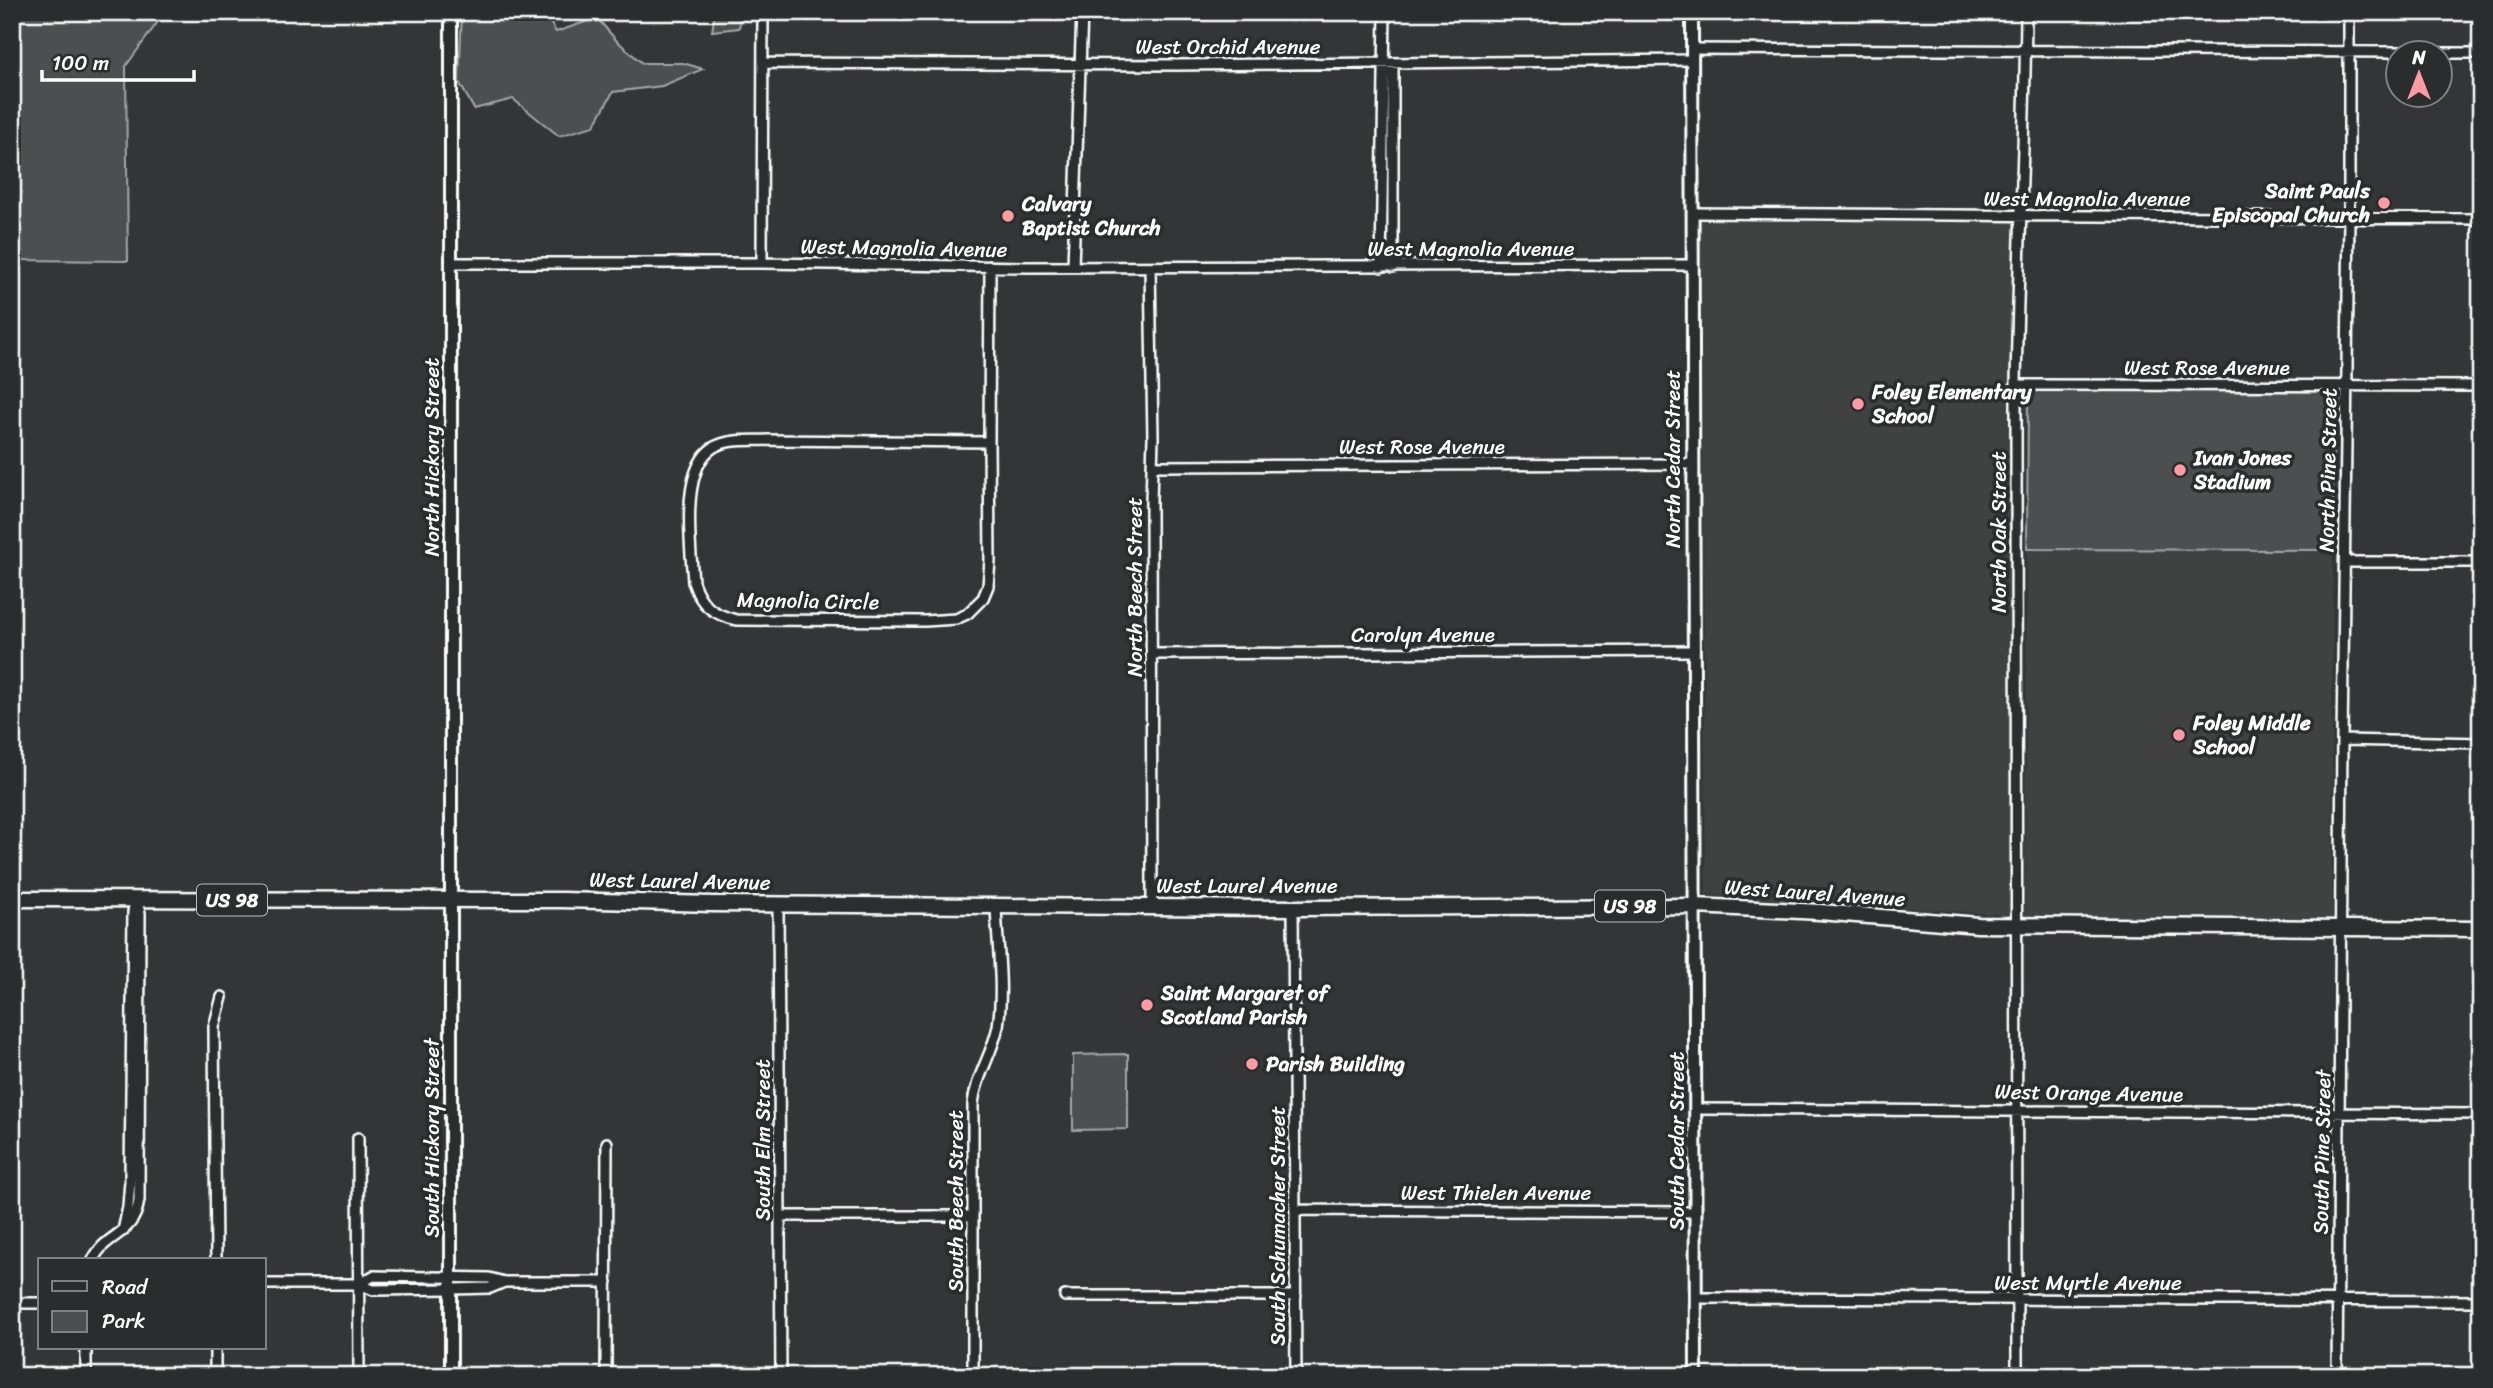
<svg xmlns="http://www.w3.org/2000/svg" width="2493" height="1388" viewBox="0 0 2493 1388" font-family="Sriracha,sans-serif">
<rect width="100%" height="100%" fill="#333536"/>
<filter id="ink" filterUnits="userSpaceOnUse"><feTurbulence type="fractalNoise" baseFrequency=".0143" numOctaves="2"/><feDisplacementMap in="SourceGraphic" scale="14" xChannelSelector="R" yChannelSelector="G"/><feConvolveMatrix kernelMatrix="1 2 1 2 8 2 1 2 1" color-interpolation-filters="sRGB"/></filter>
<g filter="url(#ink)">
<path fill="#404243" d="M 1701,221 L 2019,222 L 2010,586 L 2012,915 L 1706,895 Z
M 2028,390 L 2333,391 L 2332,921 L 2025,920 Z"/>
<path fill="#4c4f50" stroke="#a6a7a8" stroke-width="2" d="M 12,12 L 165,12 L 126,66 L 128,261 L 12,260 Z
M 462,12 L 544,12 L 556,32 L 597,18 L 616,40 L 642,63 L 683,63 L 703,69 L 662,86 L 613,92 L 594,126 L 559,136 L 513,99 L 474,109 L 459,82 Z
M 715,12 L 742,12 L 739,28 L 712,31 Z
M 2028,390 L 2333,391 L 2333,550 L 2027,549 Z
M 1128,1054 L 1128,1129 L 1073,1130 L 1073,1055 Z"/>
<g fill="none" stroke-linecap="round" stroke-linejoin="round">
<defs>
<path id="minor" d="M 1692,49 L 2406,52
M 2440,53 L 2481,53
M 763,63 L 1177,65 L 1692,60
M 1393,63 L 1393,267
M 1693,213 L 2481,219
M 451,263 L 762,263 L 1028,267 L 1693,265
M 762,263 L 763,12
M 1073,266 L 1082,12
M 1150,267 L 1153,438 L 1151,500 L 1152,907
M 1381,267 L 1385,12
M 2016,385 L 2481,386
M 768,440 L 989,442 L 990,561 L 988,586 L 983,598 L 967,614 L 956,619 L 925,621 L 736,620 C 713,614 701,606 693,582 C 691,547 679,468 714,447 C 730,438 751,441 768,440 Z
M 989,442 L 990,266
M 1152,466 L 1693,464
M 2345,562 L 2481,562
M 1153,654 L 1693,651
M 2342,740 L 2481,743
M 778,904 L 781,1376
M 1293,908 L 1296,1376
M 1696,1109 L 2481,1114
M 358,1138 L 359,1376
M 1296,1210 L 1696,1212
M 780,1216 L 972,1216
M 123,1231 L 128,1207 L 130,1181 L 133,912 L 135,901
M 93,1260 C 106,1232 134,1237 139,1200 L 140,913 L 136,899
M 216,1260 L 214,1027 L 222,997
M 373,1276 L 489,1278 L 504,1282 L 490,1288 L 451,1289 L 373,1290 L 360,1284 Z
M 504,1282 L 607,1282
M 264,1284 L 360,1284
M 1065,1296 L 1296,1296
M 1696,1298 L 2481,1301
M 12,1303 L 40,1303
M 86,1376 L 86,1348
M 215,1376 L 215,1348
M 606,1376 L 607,1143
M 973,1376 L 973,1104 C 976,1076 993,1053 998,1026 C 1004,987 997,944 996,904
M 2017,1376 L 2016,385 C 2018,261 2025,137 2026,12
M 2337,1376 L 2342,740 L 2349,218 L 2349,12"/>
<path id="tertiary" d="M 1692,12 L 1696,1376
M 451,1376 L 451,12"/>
<path id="primary" d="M 12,899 L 562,900 L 712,904 L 1293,908 L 1695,906 L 1820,912 L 1978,925 L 2481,929"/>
</defs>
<use href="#minor" stroke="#fff" stroke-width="14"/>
<use href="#tertiary" stroke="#fff" stroke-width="16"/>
<use href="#primary" stroke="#fff" stroke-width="19"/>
<use href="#minor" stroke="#2a2d2e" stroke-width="9"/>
<use href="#tertiary" stroke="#2a2d2e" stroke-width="10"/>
<use href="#primary" stroke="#2a2d2e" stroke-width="14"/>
</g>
</g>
<g fill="#ff9aa2" stroke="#2a2d2e" stroke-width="2.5">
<circle cx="2384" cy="203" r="7"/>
<circle cx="1008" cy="216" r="7"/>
<circle cx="1858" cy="404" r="7"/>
<circle cx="2180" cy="470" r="7"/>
<circle cx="2179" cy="735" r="7"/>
<circle cx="1147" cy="1005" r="7"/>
<circle cx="1252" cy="1064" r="7"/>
</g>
<g text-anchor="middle" stroke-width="7" stroke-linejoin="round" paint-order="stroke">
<g fill="#2a2d2e" stroke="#bfc0c0" stroke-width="2">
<rect x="197" y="884.5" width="70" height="31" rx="5"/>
<rect x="1595" y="890.5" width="70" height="31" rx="5"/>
</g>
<g font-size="19" font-weight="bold" fill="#fff">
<text x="232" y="907">US 98</text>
<text x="1630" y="913">US 98</text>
</g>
<g font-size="21" fill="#fff" stroke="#2a2d2e">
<text x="1228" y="54">West Orchid Avenue</text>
<text x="2087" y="206">West Magnolia Avenue</text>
<text transform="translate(904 248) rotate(1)" y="7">West Magnolia Avenue</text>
<text x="1471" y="256">West Magnolia Avenue</text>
<text x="2207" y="375">West Rose Avenue</text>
<text x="1422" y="454">West Rose Avenue</text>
<text transform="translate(432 457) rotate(-90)" y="7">North Hickory Street</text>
<text transform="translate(1673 459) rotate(-90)" y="7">North Cedar Street</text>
<text transform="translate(2328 470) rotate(-89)" y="7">North Pine Street</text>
<text transform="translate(1999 532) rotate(-90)" y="7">North Oak Street</text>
<text transform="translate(1135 587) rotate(-90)" y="7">North Beech Street</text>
<text transform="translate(808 601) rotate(1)" y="7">Magnolia Circle</text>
<text x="1423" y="642">Carolyn Avenue</text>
<text transform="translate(680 881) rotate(1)" y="7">West Laurel Avenue</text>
<text x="1247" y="893">West Laurel Avenue</text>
<text transform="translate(1815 893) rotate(4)" y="7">West Laurel Avenue</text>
<text transform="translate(2089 1093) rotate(1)" y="7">West Orange Avenue</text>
<text transform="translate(432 1138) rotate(-90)" y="7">South Hickory Street</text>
<text transform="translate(763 1140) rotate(-90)" y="7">South Elm Street</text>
<text transform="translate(1677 1141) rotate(-90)" y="7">South Cedar Street</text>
<text transform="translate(2322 1152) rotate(-89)" y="7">South Pine Street</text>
<text x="1496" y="1200">West Thielen Avenue</text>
<text transform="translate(956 1201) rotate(-90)" y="7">South Beech Street</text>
<text transform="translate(1278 1226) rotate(-90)" y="7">South Schumacher Street</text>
<text x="2088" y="1290">West Myrtle Avenue</text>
</g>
<g font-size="21" font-weight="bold" fill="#fff" stroke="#2a2d2e" text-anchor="start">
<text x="2370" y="198" text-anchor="end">Saint Pauls<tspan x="2370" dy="24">Episcopal Church</tspan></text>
<text x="1022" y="211">Calvary<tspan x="1022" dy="24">Baptist Church</tspan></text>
<text x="1872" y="399">Foley Elementary<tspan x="1872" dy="24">School</tspan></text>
<text x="2194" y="465">Ivan Jones<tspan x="2194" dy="24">Stadium</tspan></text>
<text x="2193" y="730">Foley Middle<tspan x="2193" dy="24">School</tspan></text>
<text x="1161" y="1000">Saint Margaret of<tspan x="1161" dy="24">Scotland Parish</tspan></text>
<text x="1266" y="1071">Parish Building</text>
</g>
</g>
<rect width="2493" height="1388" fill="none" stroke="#2a2d2e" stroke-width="42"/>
<rect x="21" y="21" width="2451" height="1346" fill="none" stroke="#fff" stroke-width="2.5" filter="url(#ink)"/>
<rect x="38" y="1258" width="228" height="91" fill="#2a2d2e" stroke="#7f8182" stroke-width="2"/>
<rect x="52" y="1281" width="35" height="10" fill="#2a2d2e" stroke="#7f8182" stroke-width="2"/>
<text x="102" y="1294" font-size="21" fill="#ffffff">Road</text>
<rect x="52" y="1311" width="35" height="21" fill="#4c4f50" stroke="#7f8182" stroke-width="2"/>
<text x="102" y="1328" font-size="21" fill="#ffffff">Park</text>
<g transform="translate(2419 74)"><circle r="33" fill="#2a2d2e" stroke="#7f8182" stroke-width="2"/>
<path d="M0-5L12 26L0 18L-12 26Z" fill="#ff9aa2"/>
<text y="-10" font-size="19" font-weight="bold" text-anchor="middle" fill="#ffffff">N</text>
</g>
<path d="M42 70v10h152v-10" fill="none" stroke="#ffffff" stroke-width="3.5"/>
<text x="52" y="70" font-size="21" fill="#ffffff" stroke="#2a2d2e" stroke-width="5" paint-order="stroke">100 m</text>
</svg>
